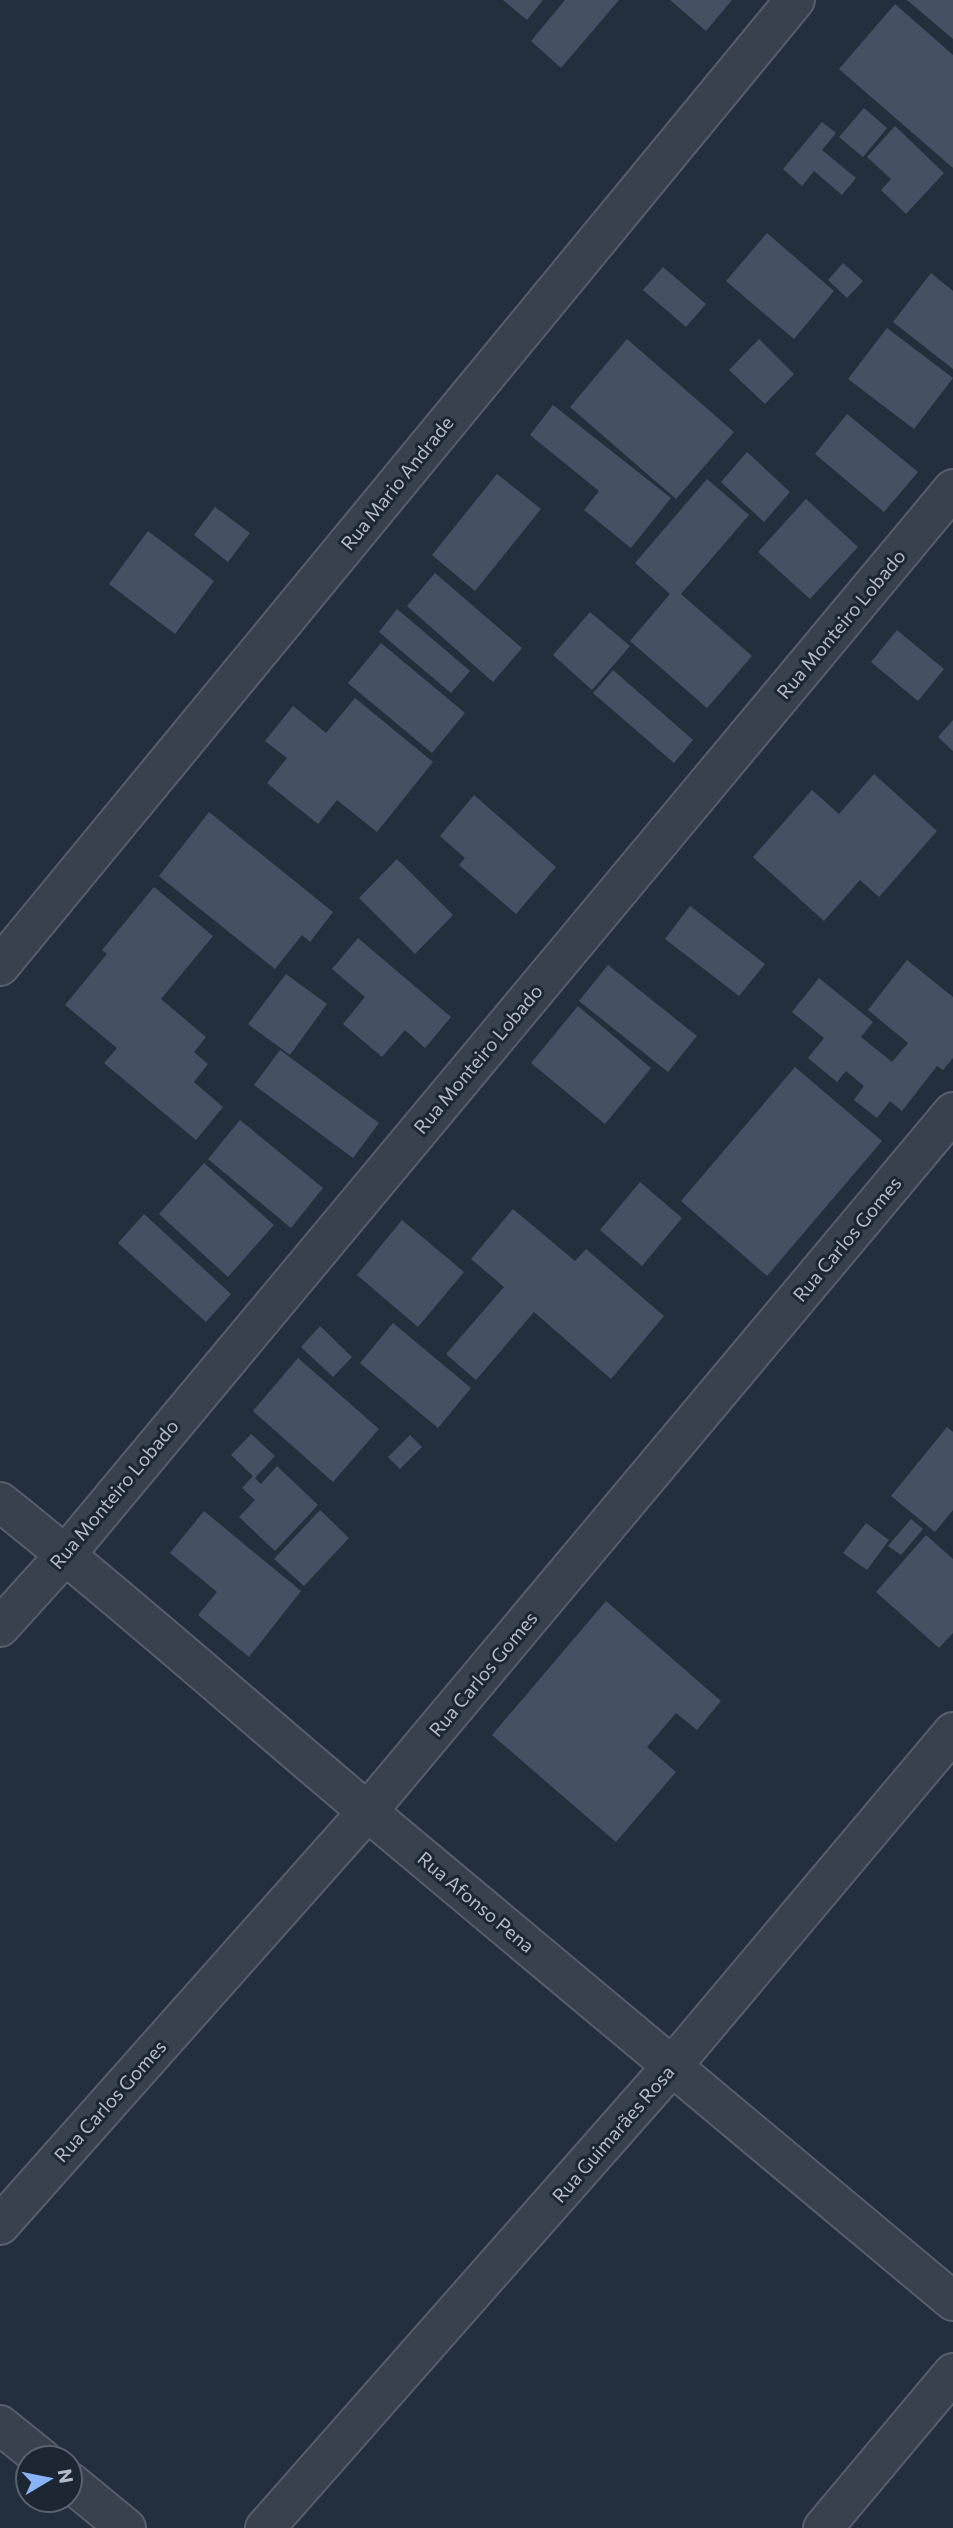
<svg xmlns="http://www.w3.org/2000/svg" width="953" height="2528" viewBox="0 0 953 2528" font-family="Commissioner,sans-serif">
<rect width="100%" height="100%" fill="#242f3e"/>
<path fill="#455162" d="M 503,0 L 543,0 L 527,20 Z
M 565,0 L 619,0 L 561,68 L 531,41 Z
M 670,0 L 732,0 L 706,31 Z
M 907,0 L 953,0 L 953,39 Z
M 895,4 L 953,55 L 953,168 L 839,69 Z
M 864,108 L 887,128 L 863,157 L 839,137 Z
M 822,122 L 836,133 L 822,150 L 856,178 L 842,195 L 814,171 L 802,186 L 783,169 Z
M 895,126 L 944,173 L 906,214 L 881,190 L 891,179 L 867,157 Z
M 767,233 L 834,291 L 794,339 L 726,281 Z
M 843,263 L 863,281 L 847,298 L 828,280 Z
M 663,267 L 706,304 L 686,327 L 643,290 Z
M 931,273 L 953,291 L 953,369 L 893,322 Z
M 887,328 L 953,378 L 914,429 L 848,379 Z
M 627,339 L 734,432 L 676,499 L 570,407 Z
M 759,339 L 794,374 L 765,404 L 729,370 Z
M 553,405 L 671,498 L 631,548 L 584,510 L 599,491 L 530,435 Z
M 847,414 L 918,472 L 884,512 L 815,454 Z
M 747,452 L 790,492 L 764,522 L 721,482 Z
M 497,474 L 541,509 L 475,591 L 432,555 Z
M 707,479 L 749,515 L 681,594 L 752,656 L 707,708 L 630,641 L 670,594 L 635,563 Z
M 806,499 L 858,547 L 810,599 L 758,552 Z
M 215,507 L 250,533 L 228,562 L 194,535 Z
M 148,531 L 214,581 L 175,634 L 109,584 Z
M 435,573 L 522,648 L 493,682 L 407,606 Z
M 397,609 L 470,671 L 451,693 L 379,632 Z
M 590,612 L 630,646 L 592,690 L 553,655 Z
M 897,630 L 944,669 L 918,701 L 871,662 Z
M 381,643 L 465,713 L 432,753 L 348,683 Z
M 613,670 L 693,740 L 674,763 L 593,693 Z
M 355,698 L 433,762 L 377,832 L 337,800 L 318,824 L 267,783 L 287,758 L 265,741 L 293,706 L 326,733 Z
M 953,720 L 953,751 L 938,737 Z
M 874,774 L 937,831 L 879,897 L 860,880 L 824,921 L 753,857 L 812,790 L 839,814 Z
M 474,795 L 556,867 L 516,914 L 459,865 L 465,858 L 440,836 Z
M 209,812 L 333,912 L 310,942 L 302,935 L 275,969 L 159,876 Z
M 397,859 L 453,915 L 415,954 L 359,898 Z
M 154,887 L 213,936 L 161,999 L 206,1037 L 194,1052 L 208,1064 L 194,1082 L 223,1107 L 196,1140 L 104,1063 L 117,1048 L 65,1005 L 107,954 L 102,950 Z
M 690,906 L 765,964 L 739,996 L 665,939 Z
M 358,938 L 451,1017 L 425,1048 L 405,1030 L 382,1057 L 343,1024 L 365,997 L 332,969 Z
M 907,960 L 953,997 L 953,1058 L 943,1070 L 937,1066 L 902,1111 L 890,1101 L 877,1118 L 854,1100 L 864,1086 L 846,1071 L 837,1082 L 808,1058 L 824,1038 L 792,1012 L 819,978 L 873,1022 L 861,1037 L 892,1062 L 908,1043 L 868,1010 Z
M 608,965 L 697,1036 L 668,1072 L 579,1001 Z
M 286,974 L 327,1004 L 290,1055 L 248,1024 Z
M 578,1006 L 651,1068 L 605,1124 L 531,1063 Z
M 280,1050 L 379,1123 L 353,1158 L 254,1085 Z
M 795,1067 L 882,1141 L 767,1276 L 681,1201 Z
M 240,1120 L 323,1188 L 291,1228 L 208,1159 Z
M 204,1163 L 274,1225 L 228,1277 L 159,1214 Z
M 640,1182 L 682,1218 L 642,1266 L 600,1230 Z
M 513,1209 L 575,1261 L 586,1249 L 664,1316 L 611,1379 L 534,1312 L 476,1380 L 446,1354 L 504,1287 L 471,1259 Z
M 144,1214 L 231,1294 L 206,1322 L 118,1243 Z
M 402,1220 L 464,1272 L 418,1327 L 357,1275 Z
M 393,1323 L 471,1388 L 438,1428 L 360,1363 Z
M 320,1326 L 352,1357 L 333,1377 L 301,1347 Z
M 298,1358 L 379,1429 L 333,1482 L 253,1411 Z
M 947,1427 L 953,1432 L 953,1510 L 935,1532 L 891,1496 Z
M 251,1434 L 275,1456 L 255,1478 L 261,1484 L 277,1466 L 318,1505 L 275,1551 L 239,1517 L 255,1500 L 242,1488 L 253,1476 L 231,1455 Z
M 410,1435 L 422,1447 L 400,1469 L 388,1457 Z
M 320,1510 L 349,1538 L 304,1586 L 274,1559 Z
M 204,1511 L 301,1591 L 249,1657 L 198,1615 L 217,1592 L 170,1553 Z
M 911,1519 L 923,1529 L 901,1555 L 888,1546 Z
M 866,1523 L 889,1540 L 867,1570 L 843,1553 Z
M 926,1535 L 953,1559 L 953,1633 L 939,1648 L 876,1592 Z
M 606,1601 L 721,1701 L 697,1730 L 676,1713 L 647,1747 L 676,1772 L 616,1842 L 492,1735 Z"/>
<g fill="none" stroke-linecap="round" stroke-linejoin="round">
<defs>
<path id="street" d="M 0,966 L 795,0
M 0,1502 C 126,1602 245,1709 368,1812 C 562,1976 759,2137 953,2301
M 0,1627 L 66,1554 L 953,489
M 0,2225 L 367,1812 L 953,1112
M 0,2425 L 41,2458
M 70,2482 L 126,2528
M 265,2528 L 673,2065 L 953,1732
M 823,2528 L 953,2373"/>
</defs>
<use href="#street" stroke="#565f6c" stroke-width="42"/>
<use href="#street" stroke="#38414e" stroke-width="38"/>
</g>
<g text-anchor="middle" stroke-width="6" stroke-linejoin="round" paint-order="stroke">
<g font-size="19" fill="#b4bcc9" stroke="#1d2633">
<text transform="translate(397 483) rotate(-51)" y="7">Rua Mario Andrade</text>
<text transform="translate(841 624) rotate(-50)" y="7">Rua Monteiro Lobado</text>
<text transform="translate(478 1059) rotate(-50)" y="7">Rua Monteiro Lobado</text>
<text transform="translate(847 1239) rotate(-50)" y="7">Rua Carlos Gomes</text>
<text transform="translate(114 1494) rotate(-50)" y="7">Rua Monteiro Lobado</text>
<text transform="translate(483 1674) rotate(-50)" y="7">Rua Carlos Gomes</text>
<text transform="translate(476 1902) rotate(40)" y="7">Rua Afonso Pena</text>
<text transform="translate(110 2101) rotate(-48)" y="7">Rua Carlos Gomes</text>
<text transform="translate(613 2134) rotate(-49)" y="7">Rua Guimarães Rosa</text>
</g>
</g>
<g transform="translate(49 2479) rotate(80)"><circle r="33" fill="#1d2633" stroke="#59626f" stroke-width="2"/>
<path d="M0-5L12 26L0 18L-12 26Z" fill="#8ab4f8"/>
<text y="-10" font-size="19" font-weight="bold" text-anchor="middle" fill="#b4bcc9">N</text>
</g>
</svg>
